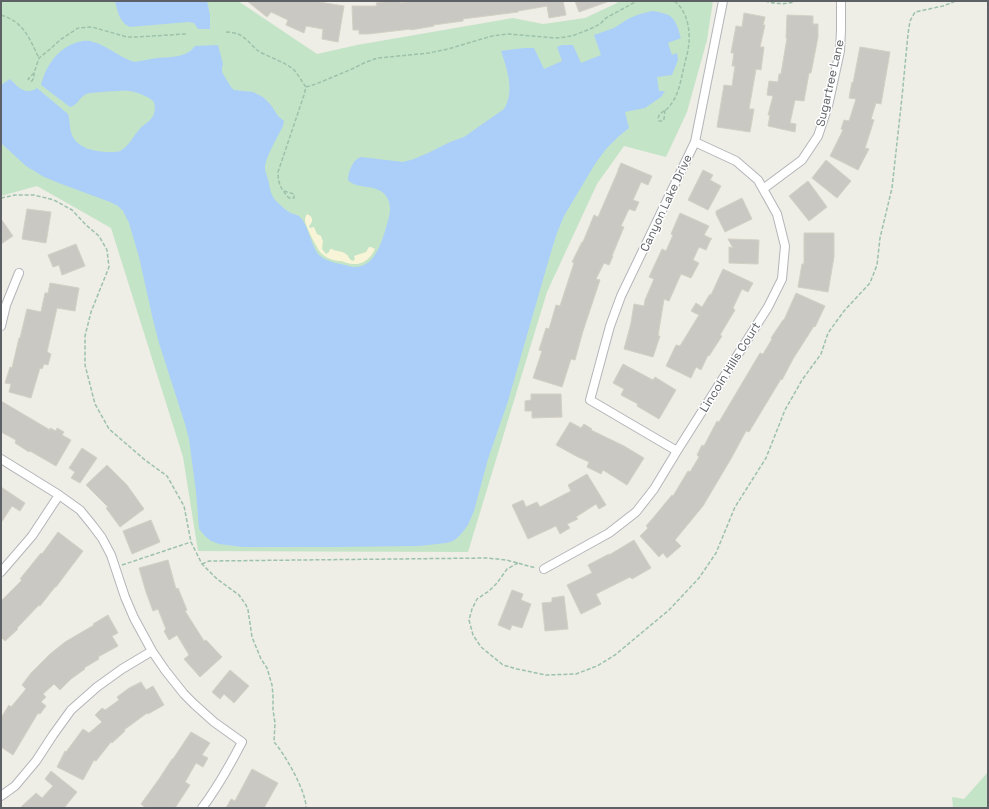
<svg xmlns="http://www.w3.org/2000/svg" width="989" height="809" viewBox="0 0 989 809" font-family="'Space Grotesk',sans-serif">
<rect width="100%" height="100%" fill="#eeede6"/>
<path fill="#c4e4c7" d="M 1,1 L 238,1 L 317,54 L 357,45 L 513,18 L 543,24 L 585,18 L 617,3 L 618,1 L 713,1 L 707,40 L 687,112 L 666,157 L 624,146 L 597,184 L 547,292 L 468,552 L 198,551 L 183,457 L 111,228 L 37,186 L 1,196 Z
M 988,772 L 988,808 L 953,808 L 952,797 L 964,799 Z"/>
<path fill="#f8f4d7" d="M 307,214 C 314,217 313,222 309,226 L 310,228 L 314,227 L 317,234 L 321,236 L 322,239 L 323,241 L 322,249 L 326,254 L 329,252 L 330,249 L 332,249 C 336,252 341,250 346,254 C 350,257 348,259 353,261 L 355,259 L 354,256 L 366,252 L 369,247 L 371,247 L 375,249 C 371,258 363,265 353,264 C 349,264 345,262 341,261 C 334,261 326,258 321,253 C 317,249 305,225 305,220 C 305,217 306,216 307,214 Z"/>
<path fill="#abcff9" d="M 115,1 L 207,1 L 210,15 L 210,29 L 198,29 L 194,23 L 188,22 L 130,27 C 119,22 118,12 115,1 Z
M 652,11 C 674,14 675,18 681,38 L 668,43 L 672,55 L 677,53 L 678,60 L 672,75 L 657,77 L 659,91 L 665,91 L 661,97 L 645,108 L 625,112 L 629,128 L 618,137 L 606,149 L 595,164 L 564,216 L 557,233 L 551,252 L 508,401 L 488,459 L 474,511 L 468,525 L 462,533 L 457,538 L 453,541 L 446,543 L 419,546 L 334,547 L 243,547 L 219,544 L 211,541 L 205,536 L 199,529 L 196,492 L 189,439 L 185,424 L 159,343 L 153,320 L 139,257 L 129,223 L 123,211 L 118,206 L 110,202 L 64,185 L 44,177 L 26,166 L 1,143 L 1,85 L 10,79 C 18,87 25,96 37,88 L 68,114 C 71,123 68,131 75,140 C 83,150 98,152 111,152 C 115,152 119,152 122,150 C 129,145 133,137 138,131 C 142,125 149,123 153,116 C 155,112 156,105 153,101 C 150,97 134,91 128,91 C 125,90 88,93 86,94 C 79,98 77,106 70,107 L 41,85 C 46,65 58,48 78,42 C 84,41 87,40 93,42 C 108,46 120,58 135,62 C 142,61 149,59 157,58 C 169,57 187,58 195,46 L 218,45 L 223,64 L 222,68 L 222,72 L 231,87 L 234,90 L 253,92 L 263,97 L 271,105 L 278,116 L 284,121 L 283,126 C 278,136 265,158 265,168 C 265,173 268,178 269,183 C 270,191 272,197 277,202 C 281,205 285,210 289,212 C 292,214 297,214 300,217 C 308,224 311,246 319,255 C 324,260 334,263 341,264 C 345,265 349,266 353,267 C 373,268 380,247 385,231 C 388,220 394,207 386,196 C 377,183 356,190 348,180 C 348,172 353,159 361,157 L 403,162 L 414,159 L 428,153 L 450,142 L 464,137 L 504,109 C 515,91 507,69 501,51 L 524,48 L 534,48 L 544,69 L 562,61 L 557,47 L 562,45 L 573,45 L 581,63 L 601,55 L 594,35 L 614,28 L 628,19 L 637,15 Z"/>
<path fill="#cac8c2" stroke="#d3d0c4" d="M 247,1 L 316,1 L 319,2 L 344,6 L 338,42 L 322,39 L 323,29 L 306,26 L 304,33 L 286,25 L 288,20 L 271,12 L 267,17 Z
M 392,1 L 400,1 L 400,3 L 412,1 L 563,1 L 566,15 L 549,18 L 547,6 L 518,11 L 518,12 L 463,19 L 463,21 L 433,25 L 434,26 L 411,30 L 411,29 L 368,34 L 359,34 L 359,30 L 353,30 L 352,6 L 377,6 L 376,3 Z
M 575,1 L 607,1 L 607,2 L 579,12 Z
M 744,13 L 765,17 L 763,25 L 765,25 L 760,47 L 764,47 L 761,70 L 756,69 L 749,109 L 754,109 L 750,132 L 717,127 L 724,85 L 732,86 L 735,66 L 732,66 L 734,53 L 731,53 L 736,26 L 742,27 Z
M 787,15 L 813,16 L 813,24 L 818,24 L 818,37 L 811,73 L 809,73 L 804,101 L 795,100 L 790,123 L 796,124 L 795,132 L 768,126 L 770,115 L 768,115 L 773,96 L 767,95 L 769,81 L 778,82 L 779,74 L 781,74 L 787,38 L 786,38 Z
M 860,47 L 890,52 L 881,104 L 876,103 L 871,119 L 874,120 L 865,148 L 869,149 L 858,170 L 830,156 L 843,130 L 841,129 L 844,120 L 849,121 L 856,99 L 849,98 L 852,82 L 853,83 Z
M 826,160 L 851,181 L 837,198 L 812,178 Z
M 621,163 L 652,176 L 648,185 L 641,182 L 633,200 L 639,202 L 635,211 L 629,209 L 621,226 L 624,227 L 612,256 L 613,256 L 609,265 L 604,263 L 596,279 L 600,280 L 583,331 L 575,360 L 571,359 L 562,387 L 533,378 L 542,351 L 539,350 L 546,328 L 549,329 L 556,305 L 560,306 L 574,263 L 572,262 L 582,242 L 583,242 L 594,215 L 598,217 L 618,171 L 618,170 Z
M 703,170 L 713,175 L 710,180 L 721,186 L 708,210 L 688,200 Z
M 808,181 L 827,207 L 809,221 L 789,196 Z
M 742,198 L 752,219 L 725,232 L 716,214 L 716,211 Z
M 27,209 L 51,212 L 46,243 L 22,239 Z
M 680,213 L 709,226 L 704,235 L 712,239 L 711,239 L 706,250 L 699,247 L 693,260 L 699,263 L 691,278 L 681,274 L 669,301 L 664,299 L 658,336 L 660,336 L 653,357 L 624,349 L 631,323 L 634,304 L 644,306 L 645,300 L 654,279 L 649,277 L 662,249 L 666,251 L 673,235 L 671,234 Z
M 1,219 L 13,236 L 1,244 Z
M 804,233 L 834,233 L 834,257 L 828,292 L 798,287 L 802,264 L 804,264 Z
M 728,239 L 759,240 L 758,264 L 729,263 L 729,247 L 733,248 Z
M 76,244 L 85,266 L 62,275 L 59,265 L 53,267 L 48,255 Z
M 723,269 L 753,283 L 748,292 L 742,289 L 733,308 L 735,310 L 720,335 L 722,336 L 709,356 L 708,355 L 701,370 L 696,367 L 691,378 L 666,366 L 676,345 L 680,346 L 699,315 L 691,311 L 696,303 L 702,307 L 710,294 L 711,295 Z
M 50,283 L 79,288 L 75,311 L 57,308 L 47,352 L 51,354 L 48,365 L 44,364 L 42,369 L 40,368 L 31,398 L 9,392 L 11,384 L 5,383 L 10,367 L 12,368 L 19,338 L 20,338 L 27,309 L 41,312 L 45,293 L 48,293 Z
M 796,293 L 825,306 L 815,327 L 814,326 L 793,359 L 782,380 L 781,379 L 749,432 L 746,431 L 732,457 L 703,506 L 675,540 L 681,546 L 667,558 L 663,553 L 659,557 L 640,536 L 648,528 L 646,526 L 653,518 L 672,495 L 673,496 L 688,471 L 690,472 L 699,457 L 697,455 L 702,445 L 704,446 L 717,421 L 719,422 L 760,353 L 763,354 L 772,339 L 771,338 L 783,320 L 784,320 Z
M 623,364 L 653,380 L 655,377 L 676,390 L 659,419 L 637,406 L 638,404 L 621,395 L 624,389 L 613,383 Z
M 531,394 L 561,394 L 562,417 L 532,418 L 532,411 L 525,411 L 525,401 L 531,400 Z
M 1,401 L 50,430 L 50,428 L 56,431 L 57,428 L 64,432 L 62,435 L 71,440 L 56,466 L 30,451 L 29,452 L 15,443 L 16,440 L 1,432 Z
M 570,422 L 581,428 L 584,424 L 592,429 L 591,430 L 624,446 L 644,458 L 627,485 L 603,470 L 601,474 L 587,467 L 589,462 L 576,456 L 556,445 Z
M 82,448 L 97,458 L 80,483 L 71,478 L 75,472 L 69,468 Z
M 107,465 L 127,485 L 144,509 L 120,527 L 106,508 L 108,507 L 86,485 Z
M 587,474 L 606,505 L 599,509 L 596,504 L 576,517 L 578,519 L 567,524 L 570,528 L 560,534 L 556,526 L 528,539 L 512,505 L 523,500 L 526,507 L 537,502 L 540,507 L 571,491 L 568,485 Z
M 1,487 L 25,503 L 20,511 L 12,506 L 1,523 Z
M 151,520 L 160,542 L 132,554 L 123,531 Z
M 58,532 L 83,551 L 56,587 L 55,587 L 40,606 L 39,605 L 17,628 L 18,629 L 5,641 L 1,637 L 1,601 L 22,580 L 20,579 L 41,553 L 42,554 Z
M 634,540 L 651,568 L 632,579 L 630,577 L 596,594 L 601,604 L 581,614 L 567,585 L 592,573 L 588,565 L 609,554 L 609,555 Z
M 168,560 L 176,589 L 178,588 L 187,610 L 185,611 L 204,641 L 206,640 L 222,657 L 200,677 L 184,659 L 189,655 L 177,635 L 169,640 L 164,631 L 166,629 L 158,609 L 153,611 L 146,592 L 139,568 Z
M 512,590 L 523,594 L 521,600 L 531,604 L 522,628 L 512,625 L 510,630 L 498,625 Z
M 564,596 L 568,629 L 545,631 L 542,603 L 552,602 L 552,598 Z
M 108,615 L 118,633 L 112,636 L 118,646 L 98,657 L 99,659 L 84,668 L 85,669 L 71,679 L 60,690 L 54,684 L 43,694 L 46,697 L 41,702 L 46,706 L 40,714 L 38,713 L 13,755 L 1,747 L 1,718 L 9,705 L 11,707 L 26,689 L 22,685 L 31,673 L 50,654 L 65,642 L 94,625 L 93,624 Z
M 230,670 L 249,686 L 234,703 L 224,694 L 220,699 L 212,692 Z
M 141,682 L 146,690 L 153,686 L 164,705 L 148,714 L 147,713 L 124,730 L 125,731 L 112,743 L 111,742 L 96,761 L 94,760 L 83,780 L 57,767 L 65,751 L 66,752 L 83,729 L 89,733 L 102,722 L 95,715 L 102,708 L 105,710 L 119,700 L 117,697 L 129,688 Z
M 191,732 L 210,743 L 202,755 L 208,758 L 203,767 L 196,763 L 185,782 L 190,785 L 175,808 L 146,808 L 141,804 L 159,779 L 172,759 L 173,759 Z
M 252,769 L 278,783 L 264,808 L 226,808 L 231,799 L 235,801 Z
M 51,771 L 77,792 L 64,808 L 20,808 L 36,793 L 42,798 L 53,786 L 45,779 Z"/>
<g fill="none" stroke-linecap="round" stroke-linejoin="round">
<defs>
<path id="minor" d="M 763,189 L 802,160 L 818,136 L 828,106 L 840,51 L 841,30 L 841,1
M 1,326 L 6,305 L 19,273
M 677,451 L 590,400 L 610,326 L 621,296 L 695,142 L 723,1
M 1,459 L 59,495 L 80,510 L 93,526 L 102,538 L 111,555 L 125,597 L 134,618 L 152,651 L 165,670 L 184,694 L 194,704 L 214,722 L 242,742 C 230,765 218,787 202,808
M 544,569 L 609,533 L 636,512 L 654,489 L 677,451 L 768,307 L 782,279 L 785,246 L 777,214 L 758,180 L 736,161 L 695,142
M 1,572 L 32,536 L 59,495
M 1,796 L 15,786 L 36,761 L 53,735 L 71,710 L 97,687 L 122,669 L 152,651"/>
</defs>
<use href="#minor" stroke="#b3b5b9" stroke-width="10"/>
<path stroke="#9cc2ab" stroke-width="1.5" stroke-dasharray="4 2" stroke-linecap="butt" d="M 765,1 C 776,4 786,5 796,1
M 1,15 C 24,22 29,38 39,58
M 226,32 C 230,32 235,33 238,34 C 246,37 251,45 257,50 C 269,58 285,61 295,71 C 299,76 302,82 306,87
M 34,73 L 28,79 L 31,81 L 32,81 L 34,77 L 34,73 L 39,58 L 49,50 L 60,40 L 78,28 L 92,27 L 127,37 L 138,37 L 152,36 L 186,34
M 665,110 L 664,119 L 663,121 L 659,121 L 658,119 C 659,112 664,112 668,108 C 671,105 673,101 675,98 C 679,90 681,80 683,71 C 685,62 688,52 689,43 C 690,29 687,10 674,1
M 284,191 L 294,194 L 294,198 L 289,198 C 281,189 278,184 278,172 L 304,95 L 306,87 L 316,84 L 352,69 L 366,62 L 378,58 L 429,53 L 448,49 L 492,36 L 507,34 L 557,38 L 572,36 L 590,29 L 600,24 L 606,18 L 637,1
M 1,198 L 15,195 L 34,195 L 54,200 L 72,210 L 86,225 L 99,236 L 107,250 L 109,267 L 91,312 L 85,336 L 85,365 L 95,404 L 109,429 L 145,460 L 167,476 L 184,506 L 191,542 L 202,564 L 217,579 L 239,595 L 246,605 L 248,610 L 252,637 L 261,659 L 267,668 L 272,685 L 273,695 L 273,710 L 275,723 L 274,742 C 285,754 307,793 306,808
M 518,563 L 507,569 L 497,583 L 489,591 L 477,599 L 472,609 L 469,620 L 473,635 L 481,647 L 503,665 L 517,669 L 546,675 L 576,674 L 597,666 L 615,655 L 669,610 L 699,578 L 716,553 L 735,507 L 766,458 L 785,410 L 802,380 L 821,354 L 828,333 L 844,311 L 870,283 L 877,265 L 880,238 L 892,188 L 902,97 L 908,34 L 910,21 L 915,12 L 943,6 L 956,1
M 202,564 L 209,561 L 487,558 C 495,559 503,559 510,561 C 519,563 527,566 536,568
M 122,565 L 191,542"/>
<use href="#minor" stroke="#fff" stroke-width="8"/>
</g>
<g text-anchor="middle" stroke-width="3" stroke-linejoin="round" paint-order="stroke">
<g font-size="12" fill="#5d6065" stroke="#fff">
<text transform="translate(830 83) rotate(-77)" y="4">Sugartree Lane</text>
<text transform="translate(666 203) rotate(-65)" y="4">Canyon Lake Drive</text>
<text transform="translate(730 367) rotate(-58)" y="4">Lincoln Hills Court</text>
</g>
</g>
<rect width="989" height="809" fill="none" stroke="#5d6065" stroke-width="4"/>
</svg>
